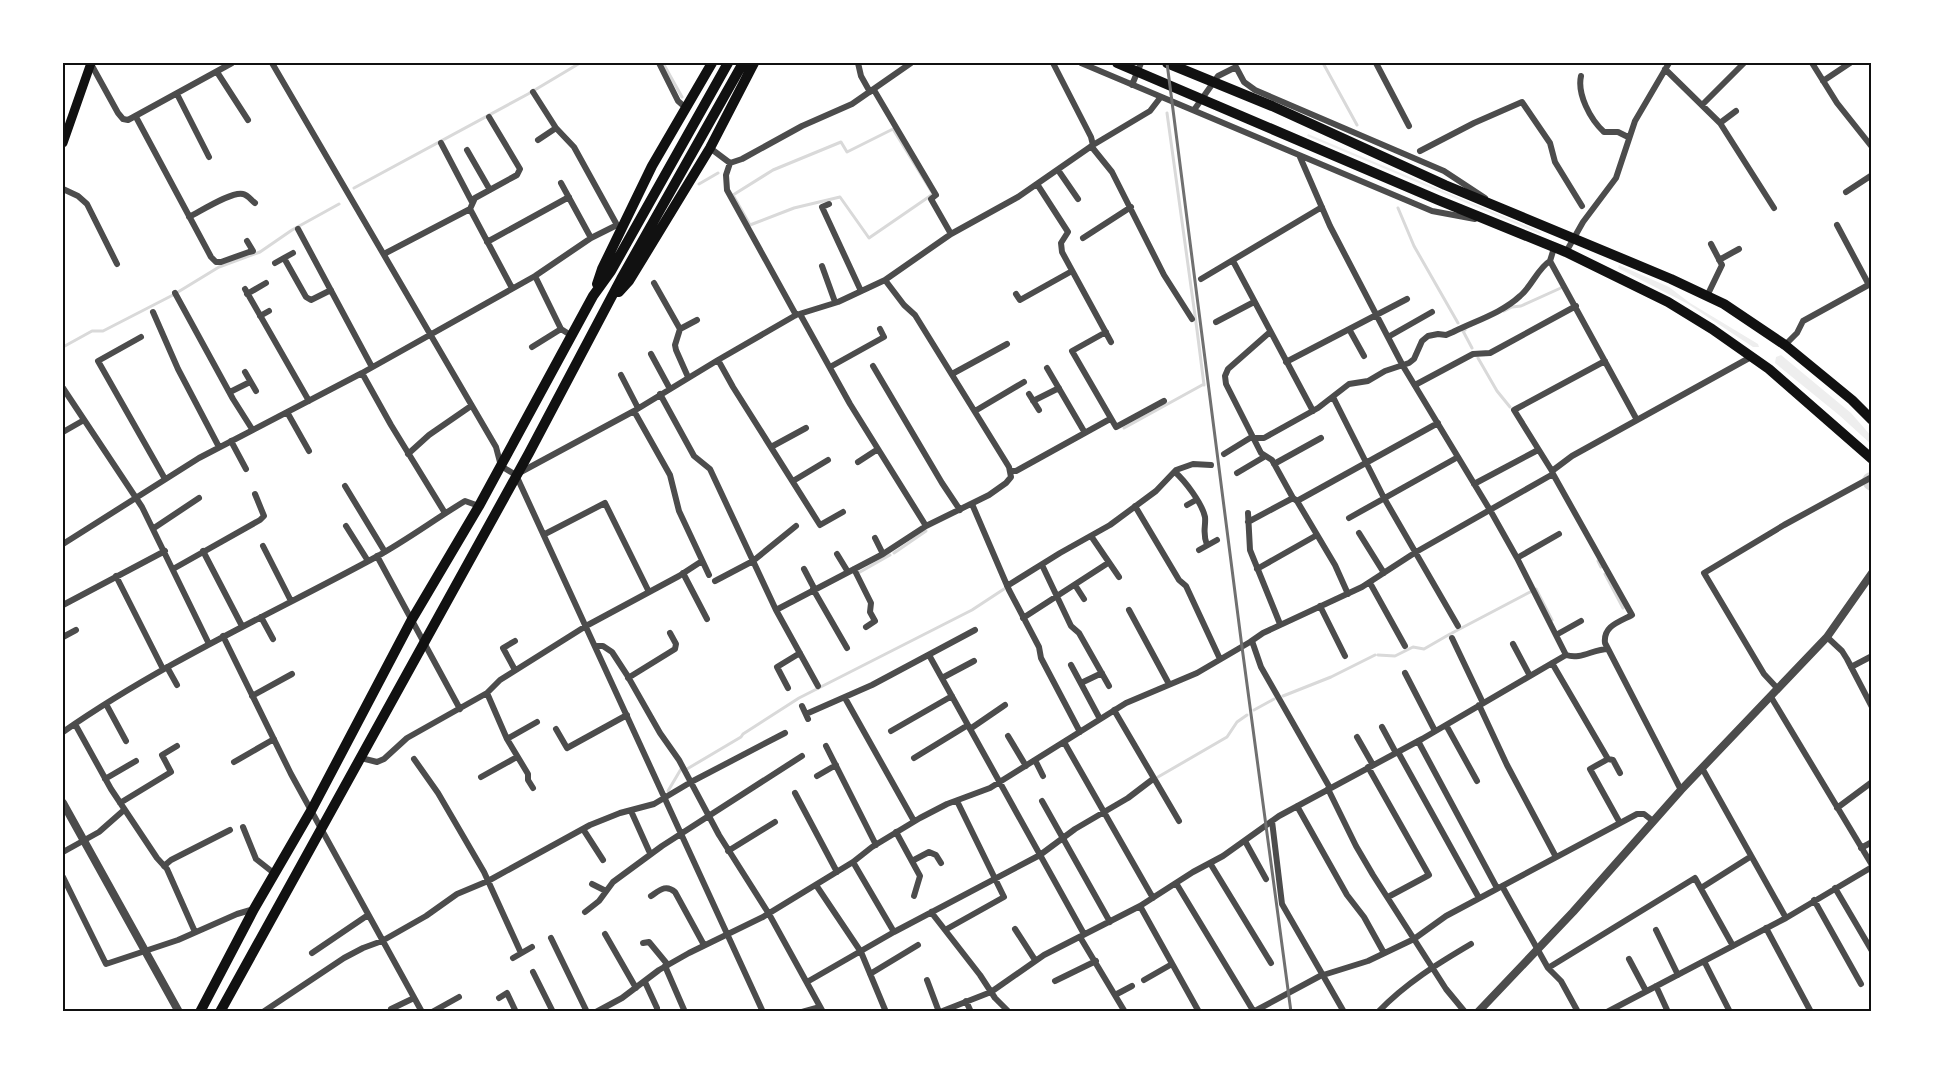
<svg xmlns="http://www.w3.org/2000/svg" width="1935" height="1075" viewBox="0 0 1935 1075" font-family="Inter,sans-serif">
<rect width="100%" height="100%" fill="#fff"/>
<path fill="#eee" d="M 1308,134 L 1541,232 L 1540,234 L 1307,136 Z
M 1619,265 L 1669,287 L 1690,303 L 1758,344 L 1759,347 L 1753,347 L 1688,304 L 1618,268 Z
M 1781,355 L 1851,413 L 1872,437 L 1872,445 L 1839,415 L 1775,363 L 1776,357 Z"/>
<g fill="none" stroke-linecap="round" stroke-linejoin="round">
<path stroke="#d9d9d9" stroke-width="3" d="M 663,63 L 682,97
M 1323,63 L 1357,125
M 1167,113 L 1197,330
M 893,129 L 933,194 L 869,238 L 840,197 L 794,208 L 750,225 L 733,195 L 773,170 L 841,142 L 847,152 Z
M 699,184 L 718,173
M 354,188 L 528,94 L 580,63
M 1398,208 L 1414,246 L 1458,323
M 178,292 L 219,267 L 260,252 L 292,230 L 339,204
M 1504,311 L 1512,307 L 1521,306 L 1563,287
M 1197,330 L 1204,385
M 1465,330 L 1463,331 L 1472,348
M 63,347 L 92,331 L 103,331 L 173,295
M 1478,358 L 1497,391 L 1510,407
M 1124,428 L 1204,384
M 894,553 L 926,531
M 1598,561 L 1601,567
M 860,572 L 890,555
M 1605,574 L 1623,608
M 1536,589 L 1552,620
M 1452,633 L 1530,592
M 1378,655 L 1395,656 L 1413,647 L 1424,649 L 1450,634
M 1283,696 L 1331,677 L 1375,655
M 1254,710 L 1274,699
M 687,769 L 741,737 L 743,734 L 799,698 L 972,610 L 1004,589
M 1158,777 L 1227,737 L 1237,722 L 1247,715
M 668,791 L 681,769"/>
<path stroke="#d9d9d9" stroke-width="18" d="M 1871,481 L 1872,482"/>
<path stroke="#4c4c4c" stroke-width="6" d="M 272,63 L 496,447 L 501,466 L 516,475 L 763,1012
M 659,63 L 678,101 L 686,108
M 858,63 L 861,76 L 870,92
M 1053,63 L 1091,137 L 1093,145
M 1081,63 L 1432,211 L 1475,219
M 1376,63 L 1409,126
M 1812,63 L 1837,103 L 1872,147
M 91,64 L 118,113 L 123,119 L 128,120 L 232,63
M 1665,69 L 1720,123 L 1774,208
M 217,72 L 248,120
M 1581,76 C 1577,94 1590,119 1604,132 L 1618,132 L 1628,137
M 1823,81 L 1850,63
M 1132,85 L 1141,63
M 874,90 L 936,195 L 931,199 L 951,234
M 533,92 L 556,128 L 574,147 L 617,225
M 177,94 L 209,157
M 1702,105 L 1744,63
M 1194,110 L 1218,76 L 1236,67 L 1244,82 L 1255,90 L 1444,171 L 1485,198
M 136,117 L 211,257 L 216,262 L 221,262 L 249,252 L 253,251 L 247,241
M 1720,123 L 1736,111
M 538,140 L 556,128
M 441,143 L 472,202
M 1091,146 L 1112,172 L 1164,275 L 1192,319
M 710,148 L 730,163 L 742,159 L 802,126 L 852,104 L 911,63
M 467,150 L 490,190
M 1420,151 L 1474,123 L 1522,102 L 1550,143 L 1555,162 L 1582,206
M 1300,157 L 1330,226 L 1403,366 L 1490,510 L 1517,558 L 1566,655
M 730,163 L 726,175 L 727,190 L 796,315
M 1058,170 L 1078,199
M 561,183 L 591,238
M 1037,184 L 1068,232 L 1061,243 L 1062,252 L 1111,342
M 63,189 L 78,196 L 87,204 L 117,264
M 1846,192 L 1872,175
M 829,204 L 822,207 L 861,291
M 470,209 L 475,198 L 517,175 L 520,169 L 489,117
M 189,217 C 201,211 232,191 243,194 C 248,195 251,200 255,203
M 1837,225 L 1869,285
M 298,229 L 372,367
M 1083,238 L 1131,207
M 487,242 L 569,197
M 1566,252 L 1583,222 L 1616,178 L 1635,121 L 1669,63
M 384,254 L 470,209 L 512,288
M 284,258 L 306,297 L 311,300 L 331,290
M 1719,260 L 1739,249
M 1233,261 L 1313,411
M 1550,261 L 1637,420
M 275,263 L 293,253
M 822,266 L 835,302
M 535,276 L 561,329 L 572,336
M 1201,279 L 1322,207
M 654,283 L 680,329 L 675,345 L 676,350 L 688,377
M 245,289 L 309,401
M 175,293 L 233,399 L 252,429
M 247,294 L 266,283
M 1016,294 L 1020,300 L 1072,271
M 1707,296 L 1722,265 L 1711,244
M 153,312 L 178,369 L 219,447
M 800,314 L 850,404 L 926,526
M 260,316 L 269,311
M 1216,322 L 1254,302
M 680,329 L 697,320
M 1349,329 L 1364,356
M 1106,332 L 1072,351 L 1116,427 L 1164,401
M 1270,332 L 1228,369 L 1225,376 L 1226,384 L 1261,453 L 1272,460 L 1293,498
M 141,337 L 98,361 L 165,479
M 1388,337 L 1432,312
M 1785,345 L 1797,333 L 1803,321 L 1872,283
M 532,347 L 561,329
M 651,354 L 670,389
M 718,360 L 733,387 L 820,525 L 843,512
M 1286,362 L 1407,299
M 873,366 L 942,483 L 960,510
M 830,367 L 884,337 L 880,329
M 1047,368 L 1085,433
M 245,372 L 256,391
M 362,373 L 391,425 L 445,513
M 952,374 L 1007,344
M 621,375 L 638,408
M 1415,385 L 1473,354 L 1490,353 L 1576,306
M 63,388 L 142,507 L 209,644
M 230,392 L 250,382
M 660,394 L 694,456 L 710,469 L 776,610 L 883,554 L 926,526 L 989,495 L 1006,483 L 1011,477 L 1009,467 L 915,315 L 904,305 L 885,280
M 1029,394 L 1039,410
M 1333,397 L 1384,498 L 1458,626
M 1033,401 L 1059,388
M 634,411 L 670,475 L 679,511 L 709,575
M 975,411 L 1024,382
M 287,412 L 309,451
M 63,432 L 84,420
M 231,441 L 246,469
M 771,447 L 806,428
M 408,454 L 429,435 L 471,406
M 1224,454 L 1250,438 L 1264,438 L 1318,408 L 1349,384 L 1368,381 L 1385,371 L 1409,363 L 1414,359 L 1422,341 L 1428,336 L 1438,334 L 1446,335 L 1453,332 C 1475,321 1502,313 1520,296 C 1532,286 1538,268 1550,261 L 1554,248
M 858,462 L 878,449
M 1274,464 L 1321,438
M 1011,471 L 1016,471 L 1110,419
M 1552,471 L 1514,410 L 1605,361
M 1175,472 C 1185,481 1202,503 1205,517 C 1206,527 1202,532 1207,545
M 519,473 L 634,411 L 718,360 L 796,315 L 838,302 L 885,280 L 951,234 L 1018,197 L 1093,145 L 1150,111 L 1160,98
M 1237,473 L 1264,457
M 1553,474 L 1632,615 C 1619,622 1603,626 1605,643 L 1681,790
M 793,481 L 828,460
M 1474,484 L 1538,450
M 345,486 L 385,552
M 1297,501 L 1335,565 L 1348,594
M 972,504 L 1009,590 L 1039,647 L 1041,658 L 1080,732
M 1187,505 L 1196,500
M 1135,506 L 1179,580 L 1186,586 L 1220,659
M 1248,513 L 1250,550 L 1280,624
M 1349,518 L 1458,457
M 1248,522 L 1293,498 L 1297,501 L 1438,423
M 346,526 L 368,561
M 154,528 L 199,498
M 1359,533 L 1384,573
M 545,534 L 605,503 L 649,592
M 1091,536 L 1119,577
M 875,538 L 883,554
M 63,544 L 199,458 L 362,373 L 535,276 L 591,238 L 617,225 L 622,228
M 263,546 L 291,601
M 1199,550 L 1217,540
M 203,551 L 242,626
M 837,554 L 848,572
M 377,556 L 460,709
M 1517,558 L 1559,534
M 1042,565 L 1071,626 L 1079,633 L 1109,686
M 173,569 L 260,520 L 264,516 L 255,494
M 804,569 L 814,588
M 854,569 L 871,603 L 870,612 L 875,621 L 866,627
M 1257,569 L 1317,535
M 683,573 L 707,619
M 116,576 L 163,669
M 715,581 L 753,561 L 796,526
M 1370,583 L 1405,646
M 1075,585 L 1084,599
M 1007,586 L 1060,553 L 1110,525 L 1156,491 L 1176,470 L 1193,464 L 1211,465
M 813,589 L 847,648
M 63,605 L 165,551
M 1320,606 L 1345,656
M 776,610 L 818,686
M 1129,610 L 1169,684
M 261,617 L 273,639
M 1023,618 L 1108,563
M 1556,635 L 1581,621
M 223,636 L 291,774 L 422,1012
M 63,637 L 76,630
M 1827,637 L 1842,651 L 1847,659 L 1872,707
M 1452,638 L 1483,703
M 1252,641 L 1261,667 L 1330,788
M 1513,644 L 1530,676
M 595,646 L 603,646 L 612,652 L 627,675 L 660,733 L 679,760 L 719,835 L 769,914 L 823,1012
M 929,655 L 1084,934
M 1552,663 L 1608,759 L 1590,769 L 1620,823
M 1071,665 L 1100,719
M 167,667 L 177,685
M 1851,667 L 1872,656
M 515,670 L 503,648 L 515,641
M 1405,673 L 1435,731
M 628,678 L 675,649 L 676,644 L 670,633
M 942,678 L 974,661
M 1081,683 L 1102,673
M 788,688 L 777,667 L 800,653
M 1778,689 L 1764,674 L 1704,573 L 1784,525 L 1872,477
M 487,693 L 507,739 L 528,774 L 528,780 L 533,788
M 252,696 L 292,674
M 1771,697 L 1872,865
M 845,698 L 914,821
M 106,704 L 126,741
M 1479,705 L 1507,765 L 1556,857
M 802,706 L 808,719
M 1114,710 L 1179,821
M 806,714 L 872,685 L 975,630
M 75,724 L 111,789 L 157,858 L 167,869 L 195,932
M 1446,725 L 1477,781
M 1382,727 L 1396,753
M 556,729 L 567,748 L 627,715
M 970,729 L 1005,705
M 891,731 L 952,696
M 63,732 C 162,663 271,614 376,557 C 407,540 435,519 465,501 L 479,506
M 1008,736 L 1026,766
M 1357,737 L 1373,765
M 507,739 L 537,722
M 1418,741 L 1497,888
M 1064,742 L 1153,898
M 826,746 L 876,845
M 1398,752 L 1479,898
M 361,758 L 377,762 L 384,759 L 407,738 L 487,693 L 500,680 L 586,626 L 679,576 L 702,561
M 914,758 L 968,725
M 414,759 L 438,793 L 484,872 L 521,953
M 1608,759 L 1613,760 L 1620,773
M 1035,760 L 1043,776
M 234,762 L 274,739
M 1368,767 L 1429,875 L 1388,897
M 1702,768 L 1786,918
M 817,776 L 836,765
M 481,777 L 517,757
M 105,779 L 136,761
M 1328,789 L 1356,846 L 1373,875 L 1446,989 L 1465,1012
M 795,793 L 837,872
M 1042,801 L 1110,922
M 120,803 L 171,772 L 162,755 L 177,746
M 1297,806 L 1347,895 L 1364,917 L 1384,953
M 1837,808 L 1872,782
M 631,811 L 649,851
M 1272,821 L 1282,904 L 1344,1012
M 243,827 L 256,859 L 275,874
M 583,829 L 603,860
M 896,832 L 920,876 L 914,896
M 1245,841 L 1266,879
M 1861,848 L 1872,842
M 728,851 L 775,822
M 63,852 L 99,832 L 124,810
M 912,861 L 929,852 L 936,855 L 941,863
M 853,862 L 894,932
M 1210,863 L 1271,963
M 164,866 L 171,860 L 230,830
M 63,877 L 106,964 L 178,940 L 237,914 L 254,909
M 1176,883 L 1254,1012
M 592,884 L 606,891
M 816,885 L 861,952 L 886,1012
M 1502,886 L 1548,968 L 1561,981 L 1578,1012
M 1701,888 L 1750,857
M 1835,888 L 1872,951
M 651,896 C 660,890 666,884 675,892 L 704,945
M 1814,900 L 1861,984
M 1140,906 L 1199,1012
M 585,912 L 599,901 L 613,882 L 662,846 L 802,756
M 931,912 L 980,975 L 995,998 L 1009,1012
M 1766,928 L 1811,1012
M 1015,929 L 1035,960
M 945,930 L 1004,897 L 957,801
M 1656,930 L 1678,975
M 605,934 L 636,988
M 1080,937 L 1125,1012
M 551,938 L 587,1012
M 643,943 L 649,942 L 668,965
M 312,953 L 368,915
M 513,958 L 532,947
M 1629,959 L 1646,991
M 1704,961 L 1730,1012
M 665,966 L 685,1012
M 1548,968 L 1695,878 L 1733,946
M 533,972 L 553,1012
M 870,974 L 918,945
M 927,980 L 939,1012
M 1144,980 L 1172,964
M 1055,981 L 1096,961
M 645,982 L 657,1008
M 807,982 L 894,932 L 1040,855 L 1075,829 L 1128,798 L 1153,779
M 1656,986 L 1668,1012
M 1115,995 L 1132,986
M 499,998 L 507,993 L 516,1012
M 966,1001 L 971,1012
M 391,1009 L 414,998
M 263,1012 L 344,958 L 363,948 L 382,941 L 426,916 L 457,894 L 488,881 L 590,825 L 620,813 L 654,804 L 691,782 L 785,733
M 432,1012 L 459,997
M 596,1012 L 622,998 L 659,970 L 689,953 L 763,917 L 853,862 L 872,847 L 920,818 L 947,804 L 990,788 L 1126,703 L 1197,673 L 1250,642 L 1263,633 L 1362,587 L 1416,552 L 1553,474 L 1552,471 L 1572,456 L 1751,357
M 802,1012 L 820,1007
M 940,1012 L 991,992 L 1044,955 L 1140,906 L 1193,872 L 1223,856 L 1279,816 L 1422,739 L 1566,655 C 1581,660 1593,649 1608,649
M 1253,1012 L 1320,976 L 1368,961 L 1414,939 L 1446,916 L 1637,814 L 1644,814 L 1653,821
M 1378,1012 C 1406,983 1437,964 1471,944
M 1607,1012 L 1786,918 L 1872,867"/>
<path stroke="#4c4c4c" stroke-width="8" d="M 63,803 L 179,1012
M 1478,1012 L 1573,912 L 1681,790 L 1827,637 L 1872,573"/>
<path stroke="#111" stroke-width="9" d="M 63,143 L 91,63"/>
<path stroke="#111" stroke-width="10" d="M 1117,63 L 1438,200 L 1566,252 L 1668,302 L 1712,329 L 1769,369 L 1872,459
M 1167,63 L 1272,106 L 1445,185 L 1671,279 L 1724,304 L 1785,345 L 1852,400 L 1872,420
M 597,284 L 602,269 L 652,166 L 712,63
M 619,292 L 629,281 L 710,148 L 754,63
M 200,1012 L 254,909 L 312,809 L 411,621 L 479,506 L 593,296 L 611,271 L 728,63
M 220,1012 L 529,453 L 621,279 L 743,63"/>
<path stroke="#707070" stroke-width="3" d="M 1167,63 L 1242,647 L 1291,1012"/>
</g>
<rect width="1935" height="1075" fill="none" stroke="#ffffff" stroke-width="129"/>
<rect x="64" y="64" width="1806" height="946" fill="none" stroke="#111" stroke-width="2"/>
</svg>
